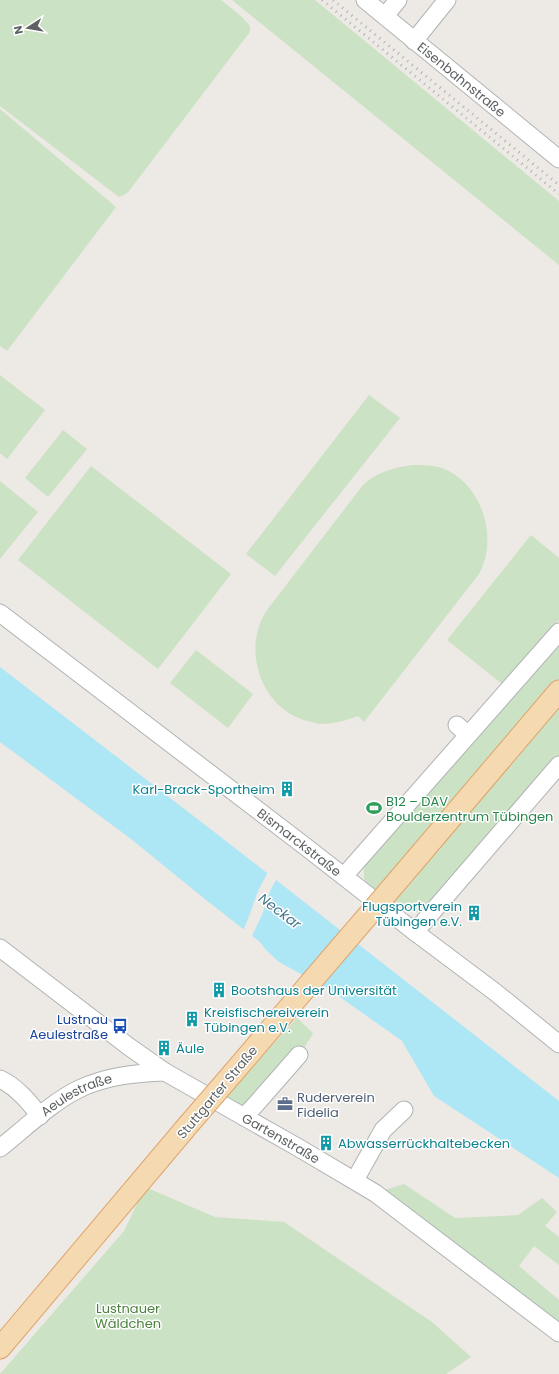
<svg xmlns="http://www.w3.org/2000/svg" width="559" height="1374" viewBox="0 0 559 1374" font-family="Poppins,sans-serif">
<rect width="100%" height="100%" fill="#ede9e5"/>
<path fill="#cbe2c4" d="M 0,0 L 221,0 L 242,17 L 250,26 L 250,32 L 246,37 L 129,191 L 126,194 L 119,197 L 0,106 Z
M 232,0 L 315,0 L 559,201 L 559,265 Z
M 0,109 L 116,207 L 7,351 L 0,346 Z
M 0,375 L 45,410 L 7,459 L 0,453 Z
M 369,395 L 400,418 L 275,576 L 246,554 Z
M 63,430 L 87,449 L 48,497 L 25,478 Z
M 412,465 C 421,465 433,465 442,468 C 482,483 499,538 479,574 L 364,722 L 358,716 C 345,721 333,724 319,724 C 314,723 309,721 304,720 C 259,706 242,647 267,610 L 363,485 C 377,472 393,468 412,465 Z
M 91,466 L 231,574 L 158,669 L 18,560 Z
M 0,481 L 38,512 L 0,559 Z
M 531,535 L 559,558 L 559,620 L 506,687 L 447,640 Z
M 559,638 L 559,758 L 432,904 L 420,912 L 409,912 L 373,891 L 364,879 L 364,866 Z
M 196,650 L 253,694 L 228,728 L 170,683 Z
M 297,1018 L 313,1033 C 298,1062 266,1092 244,1117 L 220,1103 Z
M 404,1184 L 455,1218 L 518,1215 L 542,1198 L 557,1212 L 545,1226 L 559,1237 L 559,1265 L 534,1246 L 519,1266 L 559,1300 L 559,1333 L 375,1193 Z
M 145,1187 L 215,1217 L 284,1222 L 432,1322 L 471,1357 L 446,1374 L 0,1374 L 124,1231 Z"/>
<path fill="#ade7f5" d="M 0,667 L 226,841 L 559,1101 L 559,1178 L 434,1096 L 402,1041 L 330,990 L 279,962 L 266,950 L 260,942 L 206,900 L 131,839 L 0,742 Z"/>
<path fill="#ede9e5" d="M 268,872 L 277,878 L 270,891 L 262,915 L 251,938 L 243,931 L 248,919 L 258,891 Z"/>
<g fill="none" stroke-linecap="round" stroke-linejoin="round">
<defs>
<g id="minor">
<path id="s1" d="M 365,0 L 559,159"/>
<path d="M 385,16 L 398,0"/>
<path d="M 414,41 L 447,0"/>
<path id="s2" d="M 0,613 L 306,847 L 415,932 L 495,992 L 559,1044"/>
<path d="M 457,725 L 468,735"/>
<path d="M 344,876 L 559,632"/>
<path d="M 415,932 L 559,765"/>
<path id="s3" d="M 0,948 L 128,1046 L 165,1072 L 299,1148 L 375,1193 L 559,1333"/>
<path d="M 0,1079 C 17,1087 29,1102 40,1116"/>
<path d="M 244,1117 L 257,1103 L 299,1055"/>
<path id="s4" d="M 0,1148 C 24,1129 52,1102 79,1089 C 106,1076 135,1073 165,1072"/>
<path d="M 355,1180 L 383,1130 L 404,1110"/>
</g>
<path id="major" d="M 400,878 L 559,691
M 233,1073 L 257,1045
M 0,1348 L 189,1124"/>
</defs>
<use href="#minor" stroke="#b0b3b5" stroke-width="19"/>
<use href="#major" stroke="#e1a36a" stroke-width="23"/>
<use href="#minor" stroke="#fff" stroke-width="17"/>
<use href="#major" stroke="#f5dab1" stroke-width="21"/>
<path stroke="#b0b1b1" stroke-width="3" stroke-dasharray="1 5" stroke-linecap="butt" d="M 322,0 L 559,194
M 333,0 L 559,185"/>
<defs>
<path id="major-bridge" d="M 257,1045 L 400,878
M 189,1124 L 233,1073"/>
</defs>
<use href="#major-bridge" stroke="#e1a36a" stroke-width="23" stroke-linecap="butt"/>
<use href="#major-bridge" stroke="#f5dab1" stroke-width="21"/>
</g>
<defs>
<symbol id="building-bare" viewBox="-9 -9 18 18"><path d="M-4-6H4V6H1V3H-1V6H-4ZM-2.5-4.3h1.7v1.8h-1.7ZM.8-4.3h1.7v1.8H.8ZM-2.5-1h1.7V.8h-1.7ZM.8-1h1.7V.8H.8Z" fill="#0f9aa8" stroke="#fff" stroke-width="2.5" paint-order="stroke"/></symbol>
<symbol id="stadium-bare" viewBox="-9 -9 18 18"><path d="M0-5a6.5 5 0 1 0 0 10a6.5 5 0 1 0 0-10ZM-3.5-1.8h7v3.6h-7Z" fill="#2e9e5b" stroke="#fff" stroke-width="2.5" paint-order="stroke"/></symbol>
<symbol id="bus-bare" viewBox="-9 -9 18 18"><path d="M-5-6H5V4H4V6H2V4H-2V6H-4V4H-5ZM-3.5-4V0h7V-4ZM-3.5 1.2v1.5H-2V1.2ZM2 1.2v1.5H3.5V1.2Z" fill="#1a4fb4" stroke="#fff" stroke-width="2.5" paint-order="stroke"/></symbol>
<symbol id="office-bare" viewBox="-9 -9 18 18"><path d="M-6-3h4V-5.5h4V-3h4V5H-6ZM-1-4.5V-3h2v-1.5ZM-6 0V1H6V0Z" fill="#5c6f8a" stroke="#fff" stroke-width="2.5" paint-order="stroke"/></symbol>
</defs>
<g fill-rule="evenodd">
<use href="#building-bare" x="276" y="778" width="22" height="22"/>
<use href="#stadium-bare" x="363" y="797" width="22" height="22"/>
<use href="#building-bare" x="463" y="902" width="22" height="22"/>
<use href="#building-bare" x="208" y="979" width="22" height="22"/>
<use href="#building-bare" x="181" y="1008" width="22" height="22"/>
<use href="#bus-bare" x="109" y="1015" width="22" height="22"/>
<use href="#building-bare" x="153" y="1037" width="22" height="22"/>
<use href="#office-bare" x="274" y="1093" width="22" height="22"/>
<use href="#building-bare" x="315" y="1132" width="22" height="22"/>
</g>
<g text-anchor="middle" stroke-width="3" stroke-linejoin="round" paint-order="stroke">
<g font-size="13" fill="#5d6163" stroke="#fff">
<text dy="5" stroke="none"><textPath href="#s1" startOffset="125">Eisenbahnstraße</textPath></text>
<text dy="5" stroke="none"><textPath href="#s2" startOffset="377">Bismarckstraße</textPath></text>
<text transform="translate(217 1092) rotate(-50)" y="5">Stuttgarter Straße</text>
<text dy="5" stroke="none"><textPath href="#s4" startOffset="94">Aeulestraße</textPath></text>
<text dy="5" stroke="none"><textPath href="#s3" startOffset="340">Gartenstraße</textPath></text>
</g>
<g font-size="13" fill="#0d838f" stroke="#fff" text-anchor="start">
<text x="275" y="794" text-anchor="end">Karl-Brack-Sportheim</text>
<text x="462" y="911" text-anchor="end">Flugsportverein<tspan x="462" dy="15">Tübingen e.V.</tspan></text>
<text x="231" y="995">Bootshaus der Universität</text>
<text x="204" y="1017">Kreisfischereiverein<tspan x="204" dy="15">Tübingen e.V.</tspan></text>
<text x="176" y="1053">Äule</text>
<text x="338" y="1148">Abwasserrückhaltebecken</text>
</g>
<g font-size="13" fill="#27864d" stroke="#fff" text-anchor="start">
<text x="386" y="806">B12 – DAV<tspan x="386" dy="15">Boulderzentrum Tübingen</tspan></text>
</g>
<g font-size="13" fill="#164399" stroke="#fff" text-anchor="end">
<text x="108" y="1024">Lustnau<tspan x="108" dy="15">Aeulestraße</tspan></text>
</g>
<g font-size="13" fill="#4e5e75" stroke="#fff" text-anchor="start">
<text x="297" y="1102">Ruderverein<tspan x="297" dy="15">Fidelia</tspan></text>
</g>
<g font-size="13" fill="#4c803f" stroke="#fff">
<text x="128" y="1313">Lustnauer<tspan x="128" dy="15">Wäldchen</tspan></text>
</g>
<g font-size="14" font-style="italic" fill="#42788c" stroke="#fff">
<text transform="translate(280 911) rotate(37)" y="5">Neckar</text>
</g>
</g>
<g transform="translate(28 28) rotate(258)" stroke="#ffffff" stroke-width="3" paint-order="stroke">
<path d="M0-3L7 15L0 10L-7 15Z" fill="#5d6163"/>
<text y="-6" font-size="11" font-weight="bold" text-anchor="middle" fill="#5d6163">N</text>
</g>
</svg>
